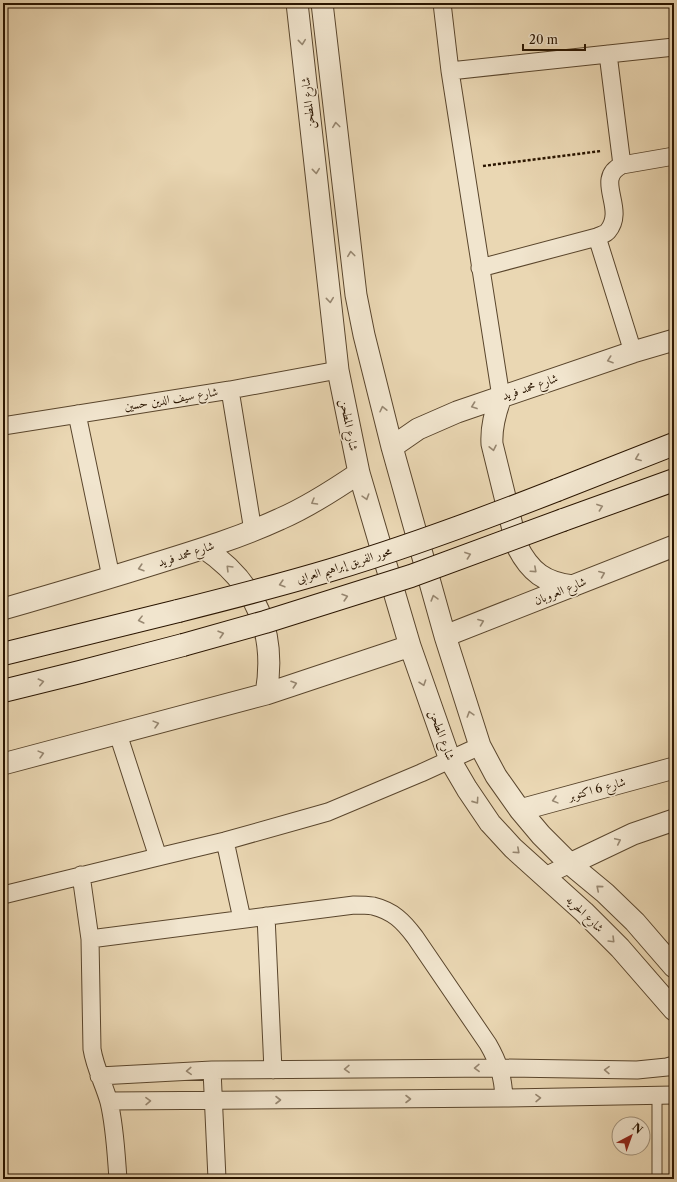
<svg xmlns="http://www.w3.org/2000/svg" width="677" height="1182" viewBox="0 0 677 1182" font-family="'Libre Caslon Text',Amiri,serif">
<rect width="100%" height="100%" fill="#ead7b3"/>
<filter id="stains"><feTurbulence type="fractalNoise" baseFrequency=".005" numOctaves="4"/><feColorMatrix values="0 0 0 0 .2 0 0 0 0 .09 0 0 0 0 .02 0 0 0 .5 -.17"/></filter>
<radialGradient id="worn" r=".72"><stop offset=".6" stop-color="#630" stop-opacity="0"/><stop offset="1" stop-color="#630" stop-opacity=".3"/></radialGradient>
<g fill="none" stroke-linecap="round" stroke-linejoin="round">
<defs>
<path id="service" d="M 657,1095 L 657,1179"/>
<path id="minor" d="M 442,3 L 450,71 L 501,397
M 608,54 L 622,165
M 450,71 L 674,47
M 597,237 L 633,352
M 480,268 L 597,237 C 601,235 606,234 608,231 C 627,208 593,179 622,165 L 674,156
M 230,390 L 253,531
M 77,414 L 111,577
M 3,426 L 230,390 L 338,370
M 118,734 L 158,857
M 225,841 L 242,919
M 81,875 L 90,939 L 92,1049 C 95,1068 104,1084 109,1102 C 115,1127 116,1153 118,1179
M 545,876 L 570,864
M 3,895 L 158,857 L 225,841 L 328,812 L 421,773 L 480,746
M 266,916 L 273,1070
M 90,939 L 354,905 C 360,905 367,905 373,906 C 393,911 403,921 415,937 L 488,1044 C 499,1063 503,1077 504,1098
M 212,1070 L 217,1179
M 99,1076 L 212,1070 L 500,1068 L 637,1070 L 667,1067 L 674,1065
M 109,1101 L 504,1098 L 674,1095"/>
<path id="tertiary" d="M 297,3 L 338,370 L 359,473 L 410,646 L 450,760 L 467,789 L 490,823 L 513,848 L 584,912 L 620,948 L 674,1010
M 322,3 L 356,295 L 364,335 L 392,447 L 445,636 L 480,746 L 496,776 L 520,810 L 541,835 L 570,864 L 605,893 L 635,922 L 674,967
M 501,397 C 495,413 491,427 492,444 L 517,546 C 530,572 545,583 573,586
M 392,447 L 418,429 L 457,412 L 633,352 L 674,340
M 204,548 C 256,583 277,632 266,694
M 3,609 C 55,594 106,579 157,563 C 199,550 241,537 280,519 C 308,507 334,490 359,473
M 445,636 L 674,546
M 3,764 L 266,694 L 410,646
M 520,810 L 674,768
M 570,864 L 633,834 L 674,820"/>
<path id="secondary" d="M 557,490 L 674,444
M 563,520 L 674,480
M 3,654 L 178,611
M 3,691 L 80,672 L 183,645"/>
</defs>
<use href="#service" stroke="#5a462d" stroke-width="11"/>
<use href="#minor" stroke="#5a462d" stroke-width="19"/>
<use href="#tertiary" stroke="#5a462d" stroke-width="23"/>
<use href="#secondary" stroke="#2a1500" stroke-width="24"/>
<path stroke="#2a1500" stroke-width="2.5" stroke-dasharray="3 2" stroke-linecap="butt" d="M 483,166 L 601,151"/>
<use href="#service" stroke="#f1e5ce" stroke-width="9"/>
<use href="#minor" stroke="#f1e5ce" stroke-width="17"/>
<use href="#tertiary" stroke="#f1e5ce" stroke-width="21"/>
<use href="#secondary" stroke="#f1e5ce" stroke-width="22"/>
<defs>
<path id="secondary-bridge" d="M 178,611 C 230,598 281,585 331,570 C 408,547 483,519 557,490
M 183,645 L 265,622 L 411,576 L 563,520"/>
</defs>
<use href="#secondary-bridge" stroke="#2a1500" stroke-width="24" stroke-linecap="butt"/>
<use href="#secondary-bridge" stroke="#f1e5ce" stroke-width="22"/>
</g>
<defs><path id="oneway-chevron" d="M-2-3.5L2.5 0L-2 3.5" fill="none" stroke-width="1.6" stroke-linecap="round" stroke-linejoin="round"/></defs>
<g stroke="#978771">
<use href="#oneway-chevron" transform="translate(302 42) rotate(84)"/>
<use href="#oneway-chevron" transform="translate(336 125) rotate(-97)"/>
<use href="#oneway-chevron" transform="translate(316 171) rotate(84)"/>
<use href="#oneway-chevron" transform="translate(351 254) rotate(-97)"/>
<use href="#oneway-chevron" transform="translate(330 300) rotate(84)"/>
<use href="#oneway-chevron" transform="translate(610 360) rotate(161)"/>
<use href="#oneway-chevron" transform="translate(474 406) rotate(160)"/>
<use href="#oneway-chevron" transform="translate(383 409) rotate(-103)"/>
<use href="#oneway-chevron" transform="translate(493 448) rotate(78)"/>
<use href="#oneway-chevron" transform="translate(638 458) rotate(159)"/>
<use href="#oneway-chevron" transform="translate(366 497) rotate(73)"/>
<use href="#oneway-chevron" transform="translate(314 502) rotate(150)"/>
<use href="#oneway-chevron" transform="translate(600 507) rotate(-20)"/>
<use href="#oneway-chevron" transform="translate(468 555) rotate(-20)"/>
<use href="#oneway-chevron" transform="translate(141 568) rotate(163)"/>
<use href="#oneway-chevron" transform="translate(229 568) rotate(-135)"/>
<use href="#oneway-chevron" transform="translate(534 570) rotate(42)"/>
<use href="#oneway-chevron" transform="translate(602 574) rotate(-22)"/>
<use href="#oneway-chevron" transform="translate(282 584) rotate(164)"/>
<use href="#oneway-chevron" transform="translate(345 597) rotate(-17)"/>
<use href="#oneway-chevron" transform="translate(434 598) rotate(-106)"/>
<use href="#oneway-chevron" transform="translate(141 620) rotate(166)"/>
<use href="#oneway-chevron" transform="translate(481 622) rotate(-21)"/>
<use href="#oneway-chevron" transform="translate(221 634) rotate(-16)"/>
<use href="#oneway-chevron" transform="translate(41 682) rotate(-13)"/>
<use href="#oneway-chevron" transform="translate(423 683) rotate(71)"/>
<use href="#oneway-chevron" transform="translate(294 684) rotate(-18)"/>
<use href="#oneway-chevron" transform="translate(470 714) rotate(-107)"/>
<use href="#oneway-chevron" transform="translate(156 724) rotate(-15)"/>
<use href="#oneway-chevron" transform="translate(41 754) rotate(-15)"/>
<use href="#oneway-chevron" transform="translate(555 800) rotate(165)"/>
<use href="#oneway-chevron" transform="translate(476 801) rotate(55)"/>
<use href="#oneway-chevron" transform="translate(618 841) rotate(-25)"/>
<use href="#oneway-chevron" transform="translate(517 851) rotate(42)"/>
<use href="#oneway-chevron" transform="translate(599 888) rotate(-140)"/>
<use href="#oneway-chevron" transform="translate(612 940) rotate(45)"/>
<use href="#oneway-chevron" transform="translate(477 1068) rotate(179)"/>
<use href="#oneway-chevron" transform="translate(347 1069) rotate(179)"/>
<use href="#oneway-chevron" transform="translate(607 1070) rotate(-179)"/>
<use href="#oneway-chevron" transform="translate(189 1071) rotate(177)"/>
<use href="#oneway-chevron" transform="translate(538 1098) rotate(-1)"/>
<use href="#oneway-chevron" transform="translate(408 1099)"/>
<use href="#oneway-chevron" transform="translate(278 1100)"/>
<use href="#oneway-chevron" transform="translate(148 1101) rotate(-1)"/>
</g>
<g text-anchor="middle" stroke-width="3.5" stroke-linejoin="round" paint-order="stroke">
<g font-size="12" fill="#2a1500" stroke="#f1e5ce">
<text transform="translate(308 103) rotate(-96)" y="4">شارع المطحن</text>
<text transform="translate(530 387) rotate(-19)" y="4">شارع محمد فريد</text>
<text transform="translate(171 399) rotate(-9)" y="4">شارع سيف الدين حسين</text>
<text transform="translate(349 425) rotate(79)" y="4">شارع المطحن</text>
<text transform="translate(186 554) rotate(-18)" y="4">شارع محمد فريد</text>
<text transform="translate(344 565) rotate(-17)" y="4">محور الفريق إبراهيم العرابى</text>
<text transform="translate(560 591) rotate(-22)" y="4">شارع العروبان</text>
<text transform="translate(442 735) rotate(70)" y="4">شارع المطحن</text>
<text transform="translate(597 789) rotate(-15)" y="4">شارع 6 اكتوبر</text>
<text transform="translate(585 914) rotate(44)" y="4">شارع الحريه</text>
</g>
</g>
<rect width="677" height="1182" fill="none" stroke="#ead7b3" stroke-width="16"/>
<rect x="4" y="4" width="669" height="1174" fill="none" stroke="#2a1500" stroke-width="2"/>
<rect x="8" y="8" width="661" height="1166" fill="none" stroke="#2a1500"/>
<g transform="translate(631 1136) rotate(41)"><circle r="19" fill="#f1e5ce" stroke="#a1927c"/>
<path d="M0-3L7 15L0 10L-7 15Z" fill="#8f2418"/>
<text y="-6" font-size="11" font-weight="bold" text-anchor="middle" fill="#2a1500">N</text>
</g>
<path d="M523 44v6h62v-6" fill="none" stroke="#2a1500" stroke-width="2"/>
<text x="529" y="44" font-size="12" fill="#2a1500" stroke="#f1e5ce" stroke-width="3" paint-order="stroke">20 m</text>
<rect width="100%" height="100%" filter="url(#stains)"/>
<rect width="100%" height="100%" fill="url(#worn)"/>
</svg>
